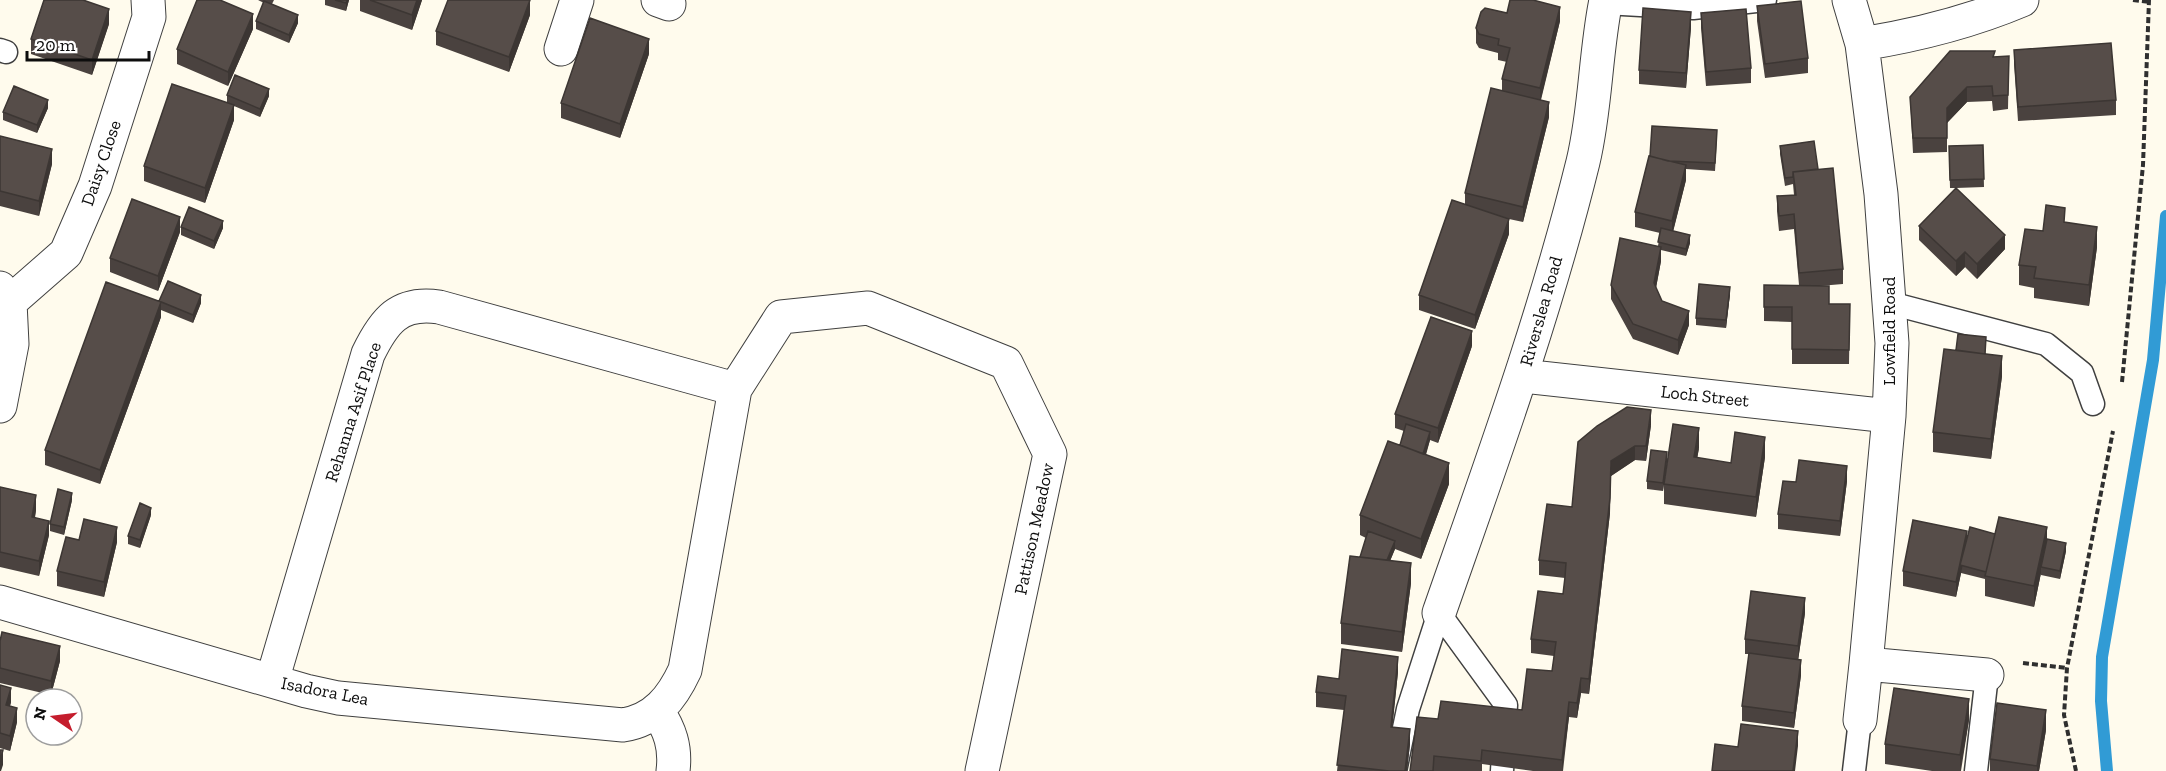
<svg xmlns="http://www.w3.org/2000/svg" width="2166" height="771" viewBox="0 0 2166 771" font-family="'Zilla Slab',serif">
<rect width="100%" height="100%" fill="#fffbed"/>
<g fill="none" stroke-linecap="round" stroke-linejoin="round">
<path stroke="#319bd5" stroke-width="12" d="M 2107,771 L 2101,701 L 2102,657 L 2153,360 L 2166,216"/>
<defs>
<path id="lane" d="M 1605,3 L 1693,8 L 1765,0
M 0,50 L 6,52
M 1890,303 L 2046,344 L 2082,373 L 2093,404
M 1439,613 L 1506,705 L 1502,771
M 1395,771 L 1408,709 L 1439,613
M 1854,771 L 1860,720
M 1976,771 L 1987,675"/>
<path id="street" d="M 658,0 L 669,4
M 1849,0 L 1862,44 L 1881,194 L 1892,343 L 1889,416 L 1866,664 L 1987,675
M 1862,44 C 1918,35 1970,22 2022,0
M 561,49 L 577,0
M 0,288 L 10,302 L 12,344 L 0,406
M 10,302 L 66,253 L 95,186 L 149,17 L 148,0
M 1522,376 L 1889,416
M 0,602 L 306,691 L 338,698 L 623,725 C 655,720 672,698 685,670 L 735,389 L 781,317 L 868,308 L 1006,363 L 1050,454 L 982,771
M 1439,613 C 1491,464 1545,316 1583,162 C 1596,108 1595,54 1606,0
M 272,681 L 368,354 C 384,321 399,301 439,307 L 735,389
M 657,710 C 670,730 676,747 673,771
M 1860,720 L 1866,664"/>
</defs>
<use href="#lane" stroke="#404040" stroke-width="25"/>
<use href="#street" stroke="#404040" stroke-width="35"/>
<path stroke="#2f2f2f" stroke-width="4" stroke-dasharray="6 3" stroke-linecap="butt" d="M 2133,0 L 2149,2
M 2122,382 L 2143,165 L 2149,0
M 2023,663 L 2067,668
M 2076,771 L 2064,715 L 2067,668 L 2113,431"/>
<use href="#lane" stroke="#fff" stroke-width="22"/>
<use href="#street" stroke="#fff" stroke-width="33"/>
</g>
<path fill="#4a423f" d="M 258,0 L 274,0 L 272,4 L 298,23 L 289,43 L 256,29 L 256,21 L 264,3 Z
M 325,0 L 349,0 L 346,11 L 325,5 Z
M 360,0 L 422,0 L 412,30 L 360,11 Z
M 1757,6 L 1808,58 L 1808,73 L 1765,78 L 1757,21 Z
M 1507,13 L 1560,21 L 1541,100 L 1549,117 L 1523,222 L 1509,219 L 1509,234 L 1475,329 L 1419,310 L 1419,295 L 1465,204 L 1465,193 L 1502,91 L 1502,79 L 1507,62 L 1498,60 L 1498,53 L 1479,48 L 1476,43 L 1476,28 Z
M 1701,13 L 1751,68 L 1751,83 L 1706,86 L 1701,28 Z
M 530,15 L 509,72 L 436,45 L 436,31 Z
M 109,24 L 92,75 L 31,54 L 31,39 Z
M 1691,27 L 1686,88 L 1639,84 L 1639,70 Z
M 253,29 L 228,86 L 177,64 L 177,49 Z
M 2014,50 L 2116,100 L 2116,115 L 2018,121 L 2014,64 Z
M 649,54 L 620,138 L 561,118 L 561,103 Z
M 2009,56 L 2008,109 L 1993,111 L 1992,101 L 1967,102 L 1947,123 L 1947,152 L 1913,153 L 1910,97 L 1995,57 Z
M 227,95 L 269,96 L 260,117 L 234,106 L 234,120 L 205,203 L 144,181 L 144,166 L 227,103 Z
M 48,108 L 37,133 L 3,120 L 3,112 Z
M 0,136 L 52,164 L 39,216 L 0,206 Z
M 1717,138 L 1715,171 L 1686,169 L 1686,180 L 1673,231 L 1690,243 L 1686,256 L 1661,250 L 1661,261 L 1656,288 L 1662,301 L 1689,325 L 1678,355 L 1633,339 L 1611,299 L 1611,285 L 1658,246 L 1660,233 L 1635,227 L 1635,212 L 1649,156 Z
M 1983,145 L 1984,187 L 1956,188 L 2005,249 L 1977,279 L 1965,267 L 1956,276 L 1919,240 L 1919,226 L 1956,188 L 1950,188 L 1949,146 Z
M 1780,146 L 1818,169 L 1843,269 L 1843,284 L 1819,286 L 1829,304 L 1850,304 L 1849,364 L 1792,364 L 1792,322 L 1764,321 L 1764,285 L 1799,285 L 1794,229 L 1779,231 L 1777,211 L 1777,196 L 1794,195 L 1793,184 L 1785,186 L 1780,154 Z
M 2065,222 L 2097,247 L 2089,306 L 2034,298 L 2034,288 L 2019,285 L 2019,265 L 2043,231 Z
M 181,227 L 223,228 L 214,249 L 181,235 Z
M 180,232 L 158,291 L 110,272 L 110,258 Z
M 1730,294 L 1726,328 L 1696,325 L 1696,318 Z
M 159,302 L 201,303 L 193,323 L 161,310 L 161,317 L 100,484 L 45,465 L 45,450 Z
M 1986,345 L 1985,354 L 2002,376 L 1991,459 L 1933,452 L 1933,432 L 1956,350 Z
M 1472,346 L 1438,443 L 1430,440 L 1426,455 L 1449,484 L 1421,559 L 1395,549 L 1390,561 L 1411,583 L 1402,652 L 1341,644 L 1341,623 L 1366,538 L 1360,535 L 1360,515 L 1400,445 L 1404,431 L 1395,428 L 1395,414 Z
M 1651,425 L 1646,461 L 1635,460 L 1611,476 L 1610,513 L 1589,694 L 1581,693 L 1577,718 L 1569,717 L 1563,771 L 1533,771 L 1482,764 L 1482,771 L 1410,771 L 1438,719 L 1522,710 L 1552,671 L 1554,656 L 1531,653 L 1531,639 L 1563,594 L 1565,578 L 1539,575 L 1539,560 L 1572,507 Z
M 1699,448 L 1697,458 L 1731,463 L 1765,457 L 1756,517 L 1664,504 L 1664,484 Z
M 1667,460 L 1663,491 L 1647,489 L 1647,481 Z
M 1847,481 L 1840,536 L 1778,529 L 1778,514 L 1796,482 Z
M 0,487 L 36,510 L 35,518 L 49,535 L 39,576 L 0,567 Z
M 72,500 L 64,535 L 50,531 L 50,524 Z
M 151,515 L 140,548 L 128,544 L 128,536 Z
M 1995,534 L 2047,540 L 2066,551 L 2060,579 L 2041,575 L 2041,573 L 2034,607 L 1985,596 L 1985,579 L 1961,573 L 1956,597 L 1903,586 L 1903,571 L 1967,538 Z
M 79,540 L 117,542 L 104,597 L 57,586 L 57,571 Z
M 1805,613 L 1798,660 L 1801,675 L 1794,728 L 1742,721 L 1742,706 L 1749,654 L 1745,654 L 1745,639 Z
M 0,641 L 60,661 L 51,695 L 0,683 Z
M 1398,672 L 1392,727 L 1410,744 L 1407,771 L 1337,771 L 1344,710 L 1316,707 L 1316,692 L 1339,679 Z
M 0,685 L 11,702 L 10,706 L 17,722 L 10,751 L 0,748 Z
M 1969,720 L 1961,771 L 1932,771 L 1885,764 L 1885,744 Z
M 2046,730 L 2039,771 L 1990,771 L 1990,759 Z"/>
<path fill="#3c3633" d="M 347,0 L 349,0 L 346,11 L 346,3 Z
M 417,0 L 422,0 L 412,30 L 412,15 Z
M 530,0 L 530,15 L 509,72 L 509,57 Z
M 1560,7 L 1560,21 L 1540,102 L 1540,88 Z
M 109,9 L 109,24 L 92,75 L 92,60 Z
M 1691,12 L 1691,27 L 1686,88 L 1686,73 Z
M 253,14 L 253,29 L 228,86 L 228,72 Z
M 298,15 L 298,23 L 289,43 L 289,35 Z
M 649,39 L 649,54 L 620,138 L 620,124 Z
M 1967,87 L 1967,102 L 1947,123 L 1947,108 Z
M 269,89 L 269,96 L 260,117 L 260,109 Z
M 48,100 L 48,108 L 37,133 L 37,125 Z
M 1549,102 L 1549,117 L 1523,222 L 1523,207 Z
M 234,105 L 234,120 L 205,203 L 205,188 Z
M 52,149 L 52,164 L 39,216 L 39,201 Z
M 1686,165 L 1686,180 L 1672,236 L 1672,221 Z
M 180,217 L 180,232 L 158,291 L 158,276 Z
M 1509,219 L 1509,234 L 1475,329 L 1475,315 Z
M 223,221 L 223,228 L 214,249 L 214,241 Z
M 2097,227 L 2097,247 L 2089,306 L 2089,285 Z
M 1690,235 L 1690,243 L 1686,256 L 1686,249 Z
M 2005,235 L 2005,249 L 1977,279 L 1977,264 Z
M 1661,247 L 1661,261 L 1654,298 L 1654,283 Z
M 1965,252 L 1965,267 L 1956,276 L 1956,261 Z
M 1730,287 L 1730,294 L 1726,328 L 1726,320 Z
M 201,295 L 201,303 L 193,323 L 193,315 Z
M 161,302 L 161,317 L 100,484 L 100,470 Z
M 1689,311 L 1689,325 L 1678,355 L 1678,340 Z
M 1472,331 L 1472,346 L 1438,443 L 1438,428 Z
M 2002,356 L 2002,376 L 1991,459 L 1991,439 Z
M 1651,410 L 1651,425 L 1646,461 L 1646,446 Z
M 1699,428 L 1699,448 L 1694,477 L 1694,457 Z
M 1430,432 L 1430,440 L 1420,472 L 1420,464 Z
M 1765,437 L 1765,457 L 1756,517 L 1756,497 Z
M 1635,446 L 1635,460 L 1611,476 L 1611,461 Z
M 1667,452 L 1667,460 L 1663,491 L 1663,483 Z
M 1449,463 L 1449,484 L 1421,559 L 1421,539 Z
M 1847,466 L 1847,481 L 1840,536 L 1840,521 Z
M 72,493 L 72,500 L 64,535 L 64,527 Z
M 36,495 L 36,510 L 32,532 L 32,517 Z
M 1610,498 L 1610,513 L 1589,694 L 1589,679 Z
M 151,508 L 151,515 L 140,548 L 140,540 Z
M 49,521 L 49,535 L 39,576 L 39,561 Z
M 117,527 L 117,542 L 104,597 L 104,582 Z
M 2047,527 L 2047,547 L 2041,567 L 2041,573 L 2034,607 L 2034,586 Z
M 1967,531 L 1967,545 L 1956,597 L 1956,582 Z
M 1395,541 L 1395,549 L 1382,580 L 1382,572 Z
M 2066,543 L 2066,551 L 2060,579 L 2060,571 Z
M 1411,563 L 1411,583 L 1402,652 L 1402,632 Z
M 1805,598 L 1805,613 L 1798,661 L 1798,646 Z
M 60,646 L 60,661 L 51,695 L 51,681 Z
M 1398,657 L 1398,672 L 1391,741 L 1391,727 Z
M 1801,660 L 1801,675 L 1794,728 L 1794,713 Z
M 1581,678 L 1581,693 L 1577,718 L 1577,703 Z
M 11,688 L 11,702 L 6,720 L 6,705 Z
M 1969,699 L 1969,720 L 1960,771 L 1960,755 Z
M 1569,702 L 1569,717 L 1562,771 L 1562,760 Z
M 17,708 L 17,722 L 10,751 L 10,736 Z
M 2046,710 L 2046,730 L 2039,771 L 2037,771 L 2037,766 Z
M 1410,729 L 1410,744 L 1407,771 L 1405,771 Z
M 1798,731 L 1798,746 L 1795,771 L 1793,771 Z
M 3,750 L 3,765 L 1,771 L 0,771 L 0,761 Z"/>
<path fill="#564d49" stroke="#3c3633" stroke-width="1.5" d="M 44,0 L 83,0 L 109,9 L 92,60 L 31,39 Z
M 197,0 L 220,0 L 253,14 L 228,72 L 177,49 Z
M 335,0 L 347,0 L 346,3 Z
M 370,0 L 417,0 L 412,15 Z
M 448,0 L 530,0 L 509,57 L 436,31 Z
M 1510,0 L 1533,0 L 1560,7 L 1540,88 L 1502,79 L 1510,48 L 1498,45 L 1499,39 L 1479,34 L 1476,28 L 1481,12 L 1485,8 L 1507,13 Z
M 264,1 L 298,15 L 289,35 L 256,21 Z
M 1801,1 L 1808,58 L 1765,64 L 1757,6 Z
M 1643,8 L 1691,12 L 1686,73 L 1639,70 Z
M 1746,9 L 1751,68 L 1706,72 L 1701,13 Z
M 590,18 L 649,39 L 620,124 L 561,103 Z
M 2111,43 L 2116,100 L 2018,107 L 2014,50 Z
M 1950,51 L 1995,51 L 1993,57 L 2009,56 L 2008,95 L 1993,96 L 1992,86 L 1967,87 L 1947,108 L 1947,138 L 1913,138 L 1910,97 Z
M 235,75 L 269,89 L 260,109 L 227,95 Z
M 172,84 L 234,105 L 205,188 L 144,166 Z
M 14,86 L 48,100 L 37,125 L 3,112 Z
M 1491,88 L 1549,102 L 1523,207 L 1465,193 Z
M 1652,126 L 1717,130 L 1715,163 L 1668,161 L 1650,156 Z
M 0,136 L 52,149 L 39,201 L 0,191 Z
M 1814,141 L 1818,169 L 1793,172 L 1793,177 L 1785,178 L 1780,146 Z
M 1983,145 L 1984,179 L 1950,180 L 1949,146 Z
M 1649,156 L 1686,165 L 1672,221 L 1635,212 Z
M 1833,168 L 1843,269 L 1799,273 L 1794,214 L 1779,216 L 1777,196 L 1796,195 L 1793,172 Z
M 1956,188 L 2005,235 L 1977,264 L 1965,252 L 1956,261 L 1919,226 Z
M 132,199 L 180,217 L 158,276 L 110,258 Z
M 1452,200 L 1509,219 L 1475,315 L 1419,295 Z
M 2046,205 L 2065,208 L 2064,222 L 2097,227 L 2089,285 L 2034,278 L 2036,267 L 2019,265 L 2025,229 L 2043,231 Z
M 189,207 L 223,221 L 214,241 L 181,227 Z
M 1661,228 L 1690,235 L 1686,249 L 1658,242 Z
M 1620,238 L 1661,247 L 1654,283 L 1662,301 L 1689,311 L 1678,340 L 1633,324 L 1611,285 Z
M 168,281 L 201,295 L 193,315 L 159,301 Z
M 106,282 L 161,302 L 100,470 L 45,450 Z
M 1699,284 L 1730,287 L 1726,320 L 1696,318 Z
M 1764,285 L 1829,286 L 1829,304 L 1850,304 L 1849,350 L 1792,349 L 1792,307 L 1764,307 Z
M 1431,317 L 1472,331 L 1438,428 L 1395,414 Z
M 1958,334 L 1986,337 L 1985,354 L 1956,350 Z
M 1944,349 L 2002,356 L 1991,439 L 1933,432 Z
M 1627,407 L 1651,410 L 1646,446 L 1635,446 L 1611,461 L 1610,498 L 1589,679 L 1581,678 L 1577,703 L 1569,702 L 1562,760 L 1482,750 L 1481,761 L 1434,756 L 1433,771 L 1410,771 L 1417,717 L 1438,719 L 1441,701 L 1522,710 L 1527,669 L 1552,671 L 1556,642 L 1531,639 L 1538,591 L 1563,594 L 1565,577 L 1566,563 L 1539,560 L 1547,504 L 1572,507 L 1578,442 L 1597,426 Z
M 1406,424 L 1430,432 L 1423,454 L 1400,445 Z
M 1673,424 L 1699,428 L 1694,457 L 1731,463 L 1735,432 L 1765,437 L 1756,497 L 1664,484 Z
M 1388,441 L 1449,463 L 1421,539 L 1360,515 Z
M 1651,450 L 1667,452 L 1663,483 L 1647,481 Z
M 1799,460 L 1847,466 L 1840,521 L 1778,514 L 1783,481 L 1796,482 Z
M 0,487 L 36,495 L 32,517 L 49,521 L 39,561 L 0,552 Z
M 58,489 L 72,493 L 64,527 L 50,524 Z
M 140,503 L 151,508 L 140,540 L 128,536 Z
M 1999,517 L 2047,527 L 2034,586 L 1985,576 Z
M 84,519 L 117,527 L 104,582 L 57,571 L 66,537 L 79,540 Z
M 1913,520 L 1967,531 L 1956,582 L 1903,571 Z
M 1970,527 L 1995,534 L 1986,572 L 1960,565 Z
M 1368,531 L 1395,541 L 1387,560 L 1360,557 Z
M 2047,539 L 2066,543 L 2060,571 L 2041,567 Z
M 1350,556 L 1411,563 L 1402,632 L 1341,623 Z
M 1751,591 L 1805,598 L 1798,646 L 1745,639 Z
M 2,632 L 60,646 L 51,681 L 0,668 L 0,641 Z
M 1342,649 L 1398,657 L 1391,727 L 1410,729 L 1405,771 L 1389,771 L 1337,765 L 1346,696 L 1316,692 L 1318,676 L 1339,679 Z
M 1749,653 L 1801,660 L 1794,713 L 1742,706 Z
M 0,685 L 11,688 L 6,705 L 17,708 L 10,736 L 0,733 Z
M 1894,688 L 1969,699 L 1960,755 L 1885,744 Z
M 1997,703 L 2046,710 L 2037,766 L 1990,759 Z
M 1741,724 L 1798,731 L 1793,771 L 1712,771 L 1715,744 L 1738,747 Z
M 0,750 L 3,750 L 0,761 Z"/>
<g text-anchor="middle" stroke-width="6" stroke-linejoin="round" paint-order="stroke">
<g font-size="18" fill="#0d0d0d" stroke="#fff">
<text transform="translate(101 163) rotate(-71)" y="6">Daisy Close</text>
<text transform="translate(1541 311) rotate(-74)" y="6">Riverslea Road</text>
<text transform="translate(1889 331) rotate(-90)" y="6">Lowfield Road</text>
<text transform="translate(1705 396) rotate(6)" y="6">Loch Street</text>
<text transform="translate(353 412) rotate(-72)" y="6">Rehanna Asif Place</text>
<text transform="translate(1034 529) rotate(-78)" y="6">Pattison Meadow</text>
<text transform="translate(325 691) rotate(11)" y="6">Isadora Lea</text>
</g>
</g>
<g transform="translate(54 717) rotate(284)"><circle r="28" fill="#ffffff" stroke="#9e9e9e" stroke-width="1.5"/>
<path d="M0-4.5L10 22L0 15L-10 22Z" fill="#c51d2d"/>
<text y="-9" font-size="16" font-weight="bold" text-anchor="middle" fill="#0d0d0d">N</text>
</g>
<path d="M27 51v9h122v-9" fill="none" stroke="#0d0d0d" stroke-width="3"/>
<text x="36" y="51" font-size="18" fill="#0d0d0d" stroke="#ffffff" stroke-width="4.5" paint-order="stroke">20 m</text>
</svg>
